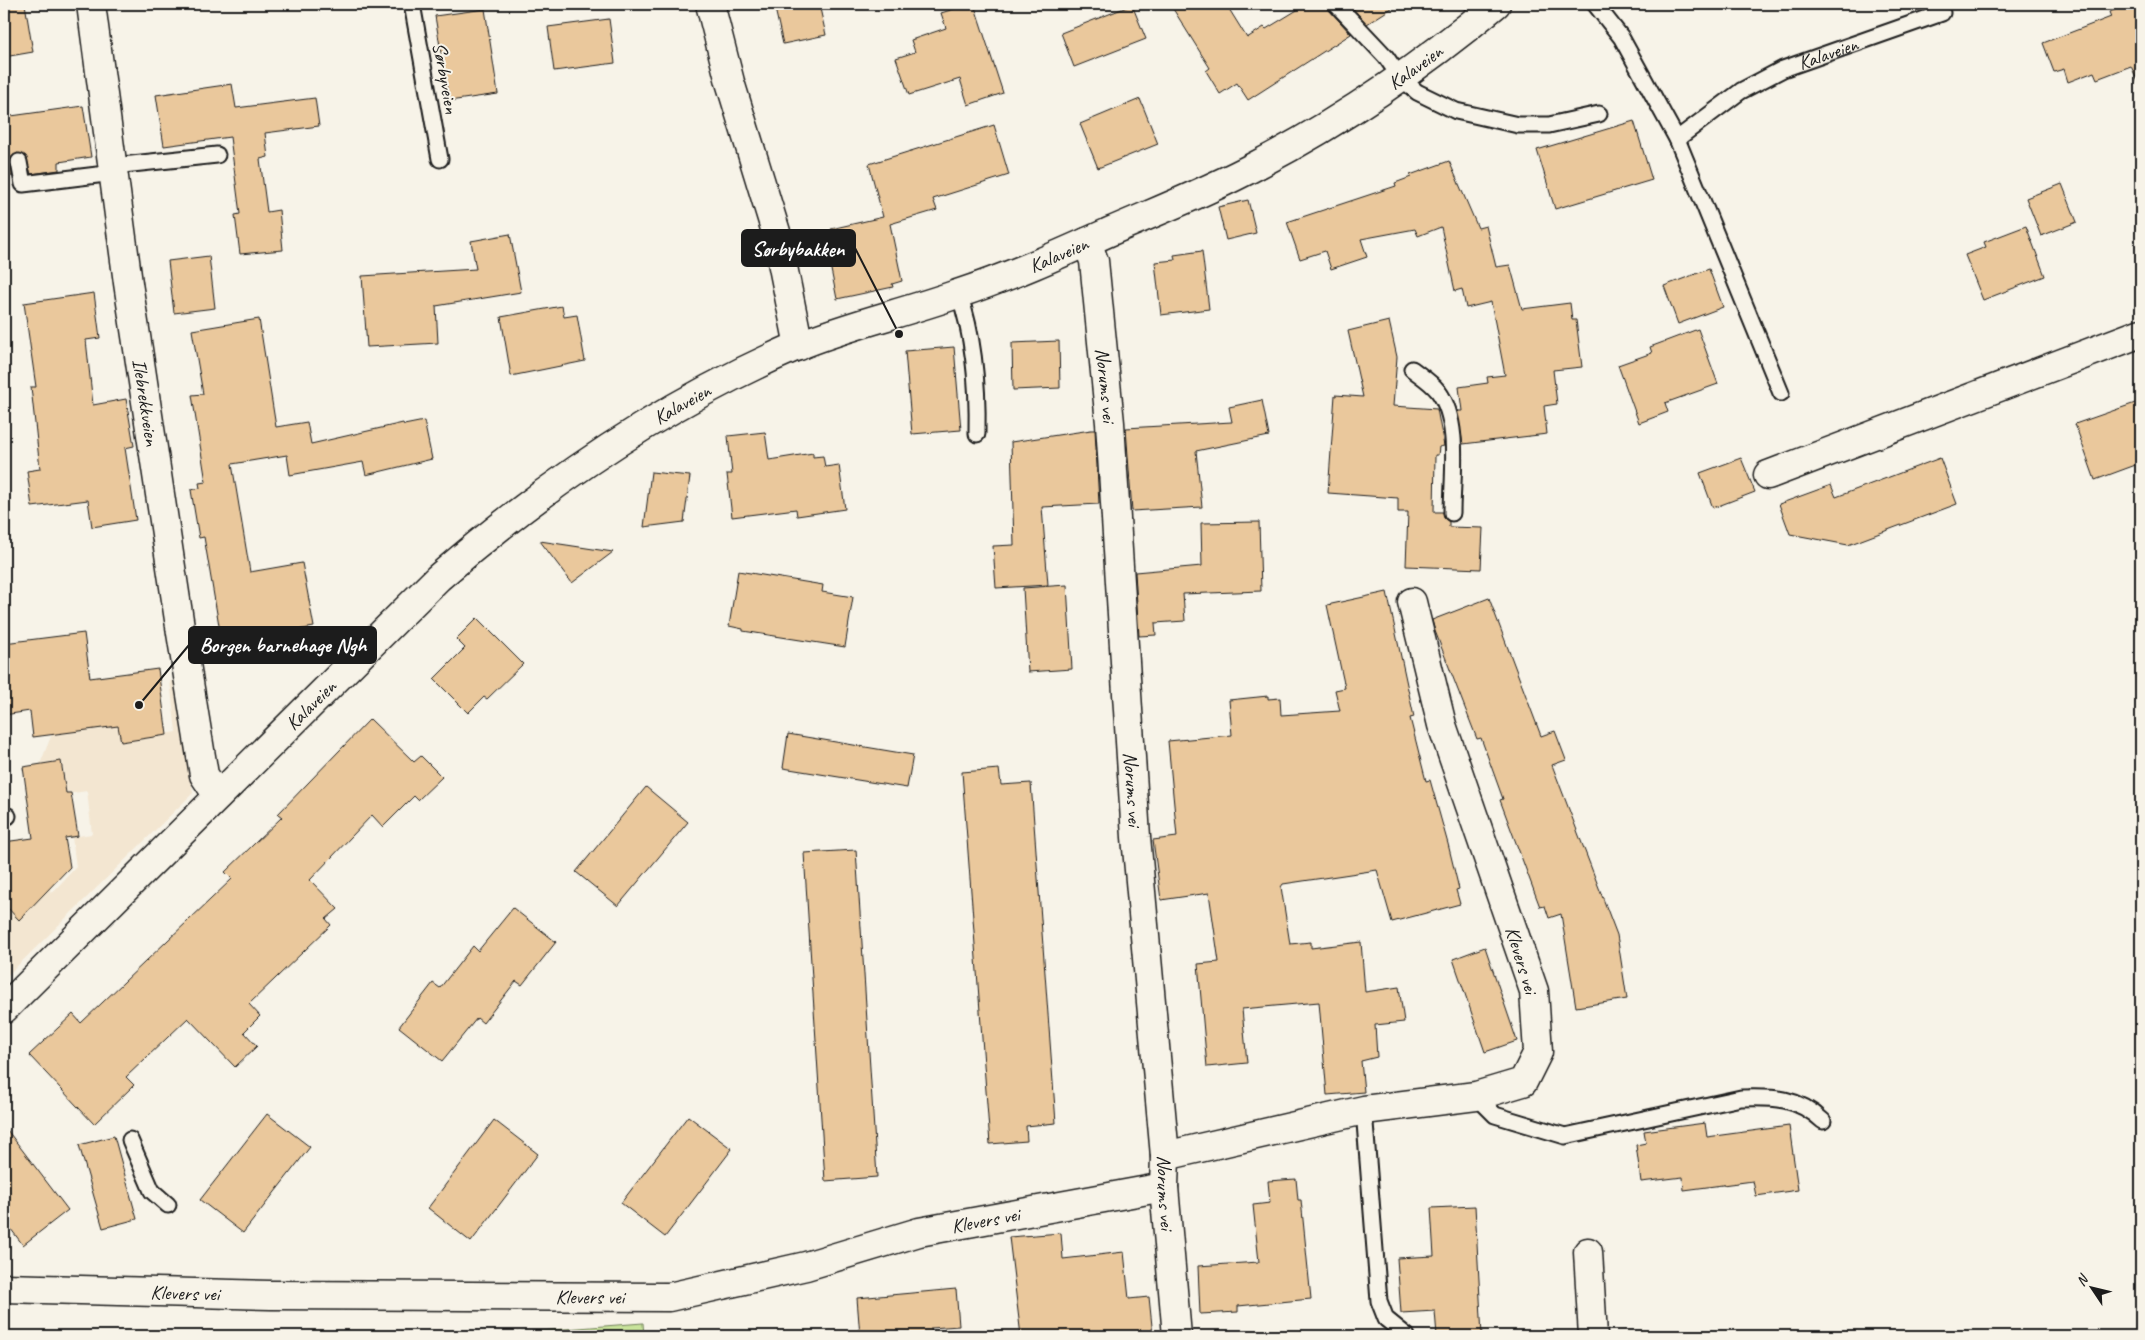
<svg xmlns="http://www.w3.org/2000/svg" width="2145" height="1340" viewBox="0 0 2145 1340" font-family="Caveat,sans-serif">
<rect width="100%" height="100%" fill="#f7f3e8"/>
<filter id="ink" filterUnits="userSpaceOnUse"><feTurbulence type="fractalNoise" baseFrequency=".02" numOctaves="2"/><feDisplacementMap in="SourceGraphic" scale="10" xChannelSelector="R" yChannelSelector="G"/><feConvolveMatrix kernelMatrix="1 2 1 2 8 2 1 2 1" color-interpolation-filters="sRGB"/></filter>
<g filter="url(#ink)">
<path fill="#f3e6d1" d="M 101,680 L 128,740 L 176,732 L 170,681 L 176,681 L 193,793 L 4,979 L 4,913 L 47,874 L 51,894 L 76,867 L 72,837 L 92,834 L 87,791 L 66,794 L 62,762 L 40,764 L 52,734 Z"/>
<path fill="#c8e39a" stroke="#72805b" d="M 643,1323 L 644,1336 L 475,1336 Z"/>
<path fill="#eac89c" stroke="#1c1c1c" d="M 4,4 L 25,4 L 33,52 L 4,57 Z
M 774,4 L 819,4 L 826,35 L 783,44 Z
M 970,4 L 974,4 L 1003,93 L 968,105 L 960,79 L 909,95 L 896,58 L 915,52 L 911,40 L 946,28 L 941,13 Z
M 1170,4 L 1226,4 L 1247,38 L 1264,27 L 1266,29 L 1307,4 L 1327,4 L 1329,10 L 1351,34 L 1248,100 L 1237,83 L 1220,94 L 1206,71 L 1210,68 Z
M 1349,4 L 1398,4 L 1367,24 Z
M 2131,4 L 2141,4 L 2141,89 L 2131,66 L 2097,79 L 2094,72 L 2068,82 L 2064,69 L 2054,72 L 2043,43 L 2111,17 L 2109,12 Z
M 1132,5 L 1146,39 L 1074,67 L 1061,33 Z
M 485,9 L 498,94 L 449,101 L 435,16 Z
M 609,19 L 615,63 L 554,71 L 548,27 Z
M 232,84 L 236,108 L 315,98 L 319,126 L 265,133 L 268,157 L 260,159 L 267,212 L 279,210 L 283,250 L 240,254 L 235,215 L 240,214 L 230,137 L 164,146 L 156,95 Z
M 1140,99 L 1158,144 L 1098,168 L 1080,124 Z
M 83,106 L 91,157 L 59,162 L 59,170 L 31,174 L 26,156 L 17,153 L 10,159 L 12,176 L 4,178 L 4,117 Z
M 1634,121 L 1652,180 L 1555,209 L 1537,150 Z
M 994,125 L 1009,175 L 933,199 L 937,210 L 890,224 L 902,281 L 892,284 L 893,287 L 837,299 L 827,250 L 835,248 L 831,229 L 883,217 L 869,164 Z
M 1449,161 L 1478,228 L 1486,226 L 1496,267 L 1510,265 L 1522,309 L 1570,303 L 1572,320 L 1576,320 L 1582,367 L 1553,370 L 1557,404 L 1544,406 L 1547,434 L 1463,444 L 1457,411 L 1462,411 L 1459,387 L 1488,383 L 1487,377 L 1505,375 L 1491,302 L 1466,308 L 1462,289 L 1455,291 L 1441,227 L 1418,236 L 1415,229 L 1361,239 L 1367,257 L 1331,269 L 1325,251 L 1300,259 L 1287,222 L 1396,186 L 1395,183 L 1411,177 L 1410,175 Z
M 2062,184 L 2077,222 L 2041,236 L 2026,198 Z
M 1248,200 L 1256,233 L 1226,240 L 1218,207 Z
M 2026,226 L 2045,276 L 1983,300 L 1965,255 L 1986,247 L 1984,242 Z
M 510,234 L 521,292 L 436,306 L 438,343 L 367,347 L 362,276 L 476,269 L 471,241 Z
M 1202,251 L 1209,309 L 1161,315 L 1155,262 L 1175,260 L 1174,255 Z
M 209,256 L 215,308 L 174,313 L 168,261 Z
M 1709,269 L 1723,307 L 1678,324 L 1664,286 Z
M 94,293 L 100,338 L 86,340 L 93,405 L 126,399 L 134,446 L 125,448 L 136,520 L 92,527 L 88,500 L 32,507 L 27,471 L 40,469 L 31,387 L 36,387 L 24,303 Z
M 562,306 L 564,317 L 577,315 L 585,361 L 511,376 L 501,317 Z
M 259,319 L 276,427 L 307,422 L 311,444 L 403,423 L 404,425 L 424,421 L 432,459 L 366,475 L 363,462 L 290,475 L 287,455 L 232,464 L 250,572 L 302,563 L 314,627 L 222,643 L 204,537 L 199,538 L 191,490 L 200,488 L 199,483 L 206,482 L 192,395 L 203,394 L 192,330 Z
M 1389,321 L 1397,357 L 1393,406 L 1437,409 L 1444,446 L 1439,447 L 1438,455 L 1435,455 L 1434,512 L 1443,512 L 1444,518 L 1449,522 L 1449,527 L 1483,528 L 1481,569 L 1406,566 L 1408,512 L 1398,512 L 1398,498 L 1328,493 L 1335,395 L 1363,397 L 1348,331 Z
M 1698,329 L 1718,384 L 1665,403 L 1668,412 L 1639,423 L 1618,365 L 1652,353 L 1650,347 Z
M 1059,341 L 1060,388 L 1013,390 L 1012,343 Z
M 954,347 L 961,430 L 912,434 L 905,351 Z
M 1262,400 L 1269,436 L 1196,451 L 1202,507 L 1132,511 L 1126,428 L 1232,422 L 1229,407 Z
M 2141,401 L 2141,463 L 2095,480 L 2075,424 Z
M 1091,430 L 1095,430 L 1099,504 L 1042,507 L 1048,585 L 996,588 L 993,546 L 1014,545 L 1011,442 Z
M 765,432 L 769,460 L 813,453 L 813,457 L 823,456 L 825,467 L 839,465 L 845,509 L 797,516 L 796,509 L 732,517 L 727,474 L 732,474 L 728,436 Z
M 1741,458 L 1755,492 L 1713,508 L 1700,473 Z
M 1940,458 L 1957,504 L 1848,545 L 1790,534 L 1779,504 L 1831,485 L 1836,497 Z
M 651,472 L 690,476 L 684,522 L 644,527 Z
M 1259,522 L 1261,591 L 1183,594 L 1185,621 L 1155,623 L 1156,635 L 1139,636 L 1135,572 L 1202,566 L 1201,523 Z
M 540,541 L 613,552 L 572,583 Z
M 738,571 L 823,585 L 822,592 L 853,597 L 845,647 L 743,631 L 743,629 L 729,626 Z
M 1067,585 L 1072,669 L 1028,672 L 1023,588 Z
M 1387,592 L 1414,717 L 1410,718 L 1426,781 L 1430,780 L 1448,844 L 1459,889 L 1456,890 L 1460,904 L 1392,922 L 1377,870 L 1283,884 L 1281,887 L 1290,944 L 1311,942 L 1311,948 L 1361,942 L 1365,992 L 1399,987 L 1404,1022 L 1375,1025 L 1377,1057 L 1361,1061 L 1364,1092 L 1327,1095 L 1319,1002 L 1242,1009 L 1247,1063 L 1207,1067 L 1198,964 L 1219,962 L 1209,893 L 1161,900 L 1153,840 L 1177,837 L 1168,741 L 1232,735 L 1229,700 L 1268,696 L 1268,699 L 1280,698 L 1281,715 L 1340,711 L 1335,690 L 1345,688 L 1327,605 Z
M 1489,598 L 1541,736 L 1555,731 L 1566,760 L 1552,765 L 1617,935 L 1627,999 L 1576,1007 L 1561,914 L 1549,918 L 1545,906 L 1540,907 L 1500,800 L 1503,799 L 1481,738 L 1477,739 L 1435,631 L 1432,620 Z
M 477,618 L 523,664 L 487,699 L 484,697 L 468,713 L 434,679 L 465,648 L 456,639 Z
M 84,633 L 90,678 L 158,669 L 167,735 L 121,742 L 118,726 L 33,737 L 30,711 L 4,715 L 4,643 Z
M 370,719 L 414,762 L 421,756 L 442,777 L 418,800 L 414,796 L 383,827 L 372,815 L 310,880 L 338,909 L 326,919 L 331,925 L 249,1004 L 260,1016 L 244,1032 L 257,1046 L 235,1067 L 188,1018 L 126,1077 L 134,1085 L 94,1124 L 29,1055 L 73,1014 L 81,1023 L 232,879 L 225,872 L 282,817 L 278,814 Z
M 788,734 L 913,755 L 907,788 L 783,768 Z
M 61,761 L 66,793 L 71,793 L 78,836 L 65,838 L 70,867 L 19,920 L 4,904 L 4,842 L 33,838 L 23,767 Z
M 999,769 L 1001,785 L 1031,783 L 1056,1123 L 1026,1126 L 1027,1141 L 990,1144 L 962,772 Z
M 646,787 L 688,822 L 618,906 L 576,872 Z
M 856,850 L 877,1177 L 825,1181 L 804,853 Z
M 513,908 L 556,942 L 522,985 L 516,981 L 483,1023 L 477,1018 L 442,1061 L 399,1027 L 433,983 L 440,988 L 473,946 L 478,951 Z
M 1485,947 L 1517,1041 L 1485,1052 L 1453,959 Z
M 267,1114 L 310,1147 L 243,1233 L 200,1200 Z
M 688,1116 L 732,1149 L 665,1237 L 621,1203 Z
M 494,1120 L 538,1154 L 471,1242 L 428,1208 Z
M 1705,1123 L 1707,1137 L 1789,1126 L 1798,1190 L 1756,1196 L 1753,1181 L 1684,1190 L 1683,1177 L 1641,1182 L 1636,1145 L 1646,1143 L 1644,1131 Z
M 4,1126 L 68,1210 L 23,1245 L 4,1220 Z
M 114,1136 L 137,1219 L 103,1228 L 79,1145 Z
M 1296,1179 L 1298,1200 L 1301,1200 L 1311,1299 L 1238,1306 L 1238,1312 L 1200,1314 L 1198,1266 L 1259,1262 L 1253,1205 L 1270,1203 L 1268,1181 Z
M 1475,1206 L 1482,1336 L 1437,1336 L 1435,1311 L 1401,1313 L 1397,1258 L 1434,1256 L 1431,1208 Z
M 1061,1233 L 1063,1259 L 1124,1252 L 1129,1299 L 1149,1297 L 1153,1336 L 1021,1336 L 1009,1237 Z
M 956,1289 L 959,1326 L 931,1328 L 932,1336 L 860,1336 L 857,1298 Z"/>
<g fill="none" stroke-linecap="round" stroke-linejoin="round">
<defs>
<g id="lane">
<path d="M 412,4 L 440,159"/>
<path d="M 1336,4 L 1386,57 L 1400,77 L 1417,92 L 1456,111 L 1518,125 L 1549,125 L 1599,114"/>
<path d="M 1595,4 L 1621,37 L 1677,139 L 1781,393"/>
<path id="s1" d="M 1677,139 L 1741,91 L 1783,69 L 1942,13"/>
<path d="M 19,162 L 23,184 L 114,173"/>
<path d="M 113,166 L 217,155"/>
<path d="M 959,294 C 974,337 978,389 977,434"/>
<path d="M 1412,369 C 1421,376 1431,382 1438,391 C 1461,421 1452,478 1452,513"/>
<path d="M 4,817 L 8,816"/>
<path d="M 1476,1096 L 1495,1115 L 1565,1136 L 1741,1098 C 1774,1097 1798,1097 1823,1121"/>
<path d="M 1364,1110 L 1379,1301 L 1386,1319 L 1407,1336"/>
<path d="M 130,1140 L 152,1191 L 168,1205"/>
</g>
<g id="street">
<path id="s2" d="M 91,4 L 128,283 L 181,633 L 204,775 L 218,796"/>
<path d="M 710,4 L 730,82 L 776,232 L 799,346"/>
<path id="s3" d="M 1087,242 L 1094,261 L 1110,423 L 1136,837 L 1165,1156 L 1164,1187 L 1177,1336"/>
<path d="M 1768,475 L 2141,333"/>
<path id="s4" d="M 4,1009 L 438,578 C 545,485 664,404 795,347 C 847,325 904,313 957,294 C 1009,277 1060,254 1109,232 C 1160,210 1211,190 1259,164 C 1343,120 1423,65 1496,4"/>
<path d="M 1165,1156 L 1364,1110 L 1476,1096 L 1523,1082 L 1538,1052 L 1534,991 L 1442,725 L 1412,602"/>
<path d="M 1588,1252 L 1593,1336"/>
<path id="s5" d="M 4,1288 L 271,1295 L 669,1297 L 806,1266 L 919,1232 L 1164,1187"/>
</g>
</defs>
<use href="#lane" stroke="#1c1c1c" stroke-width="19"/>
<use href="#street" stroke="#1c1c1c" stroke-width="31"/>
<use href="#lane" stroke="#f7f3e8" stroke-width="15"/>
<use href="#street" stroke="#f7f3e8" stroke-width="28"/>
</g>
</g>
<g text-anchor="middle" stroke-width="4" stroke-linejoin="round" paint-order="stroke">
<g font-size="20" fill="#1c1c1c" stroke="#f7f3e8">
<text dy="7" stroke="none"><textPath href="#s1" startOffset="175">Kalaveien</textPath></text>
<text dy="7" stroke="none"><textPath href="#s4" startOffset="1722">Kalaveien</textPath></text>
<text transform="translate(446 78) rotate(80)" y="7">Sørbyveien</text>
<text dy="7" stroke="none"><textPath href="#s4" startOffset="1318">Kalaveien</textPath></text>
<text dy="7" stroke="none"><textPath href="#s3" startOffset="145">Norums vei</textPath></text>
<text dy="7" stroke="none"><textPath href="#s2" startOffset="402">Ilebrekkveien</textPath></text>
<text dy="7" stroke="none"><textPath href="#s4" startOffset="912">Kalaveien</textPath></text>
<text dy="7" stroke="none"><textPath href="#s4" startOffset="432">Kalaveien</textPath></text>
<text dy="7" stroke="none"><textPath href="#s3" startOffset="550">Norums vei</textPath></text>
<text transform="translate(1522 960) rotate(73)" y="7">Klevers vei</text>
<text dy="7" stroke="none"><textPath href="#s3" startOffset="955">Norums vei</textPath></text>
<text dy="7" stroke="none"><textPath href="#s5" startOffset="991">Klevers vei</textPath></text>
<text dy="7" stroke="none"><textPath href="#s5" startOffset="181">Klevers vei</textPath></text>
<text dy="7" stroke="none"><textPath href="#s5" startOffset="586">Klevers vei</textPath></text>
</g>
</g>
<path fill="none" stroke="#1c1c1c" stroke-width="2" d="M899 334L855 248M139 705L189 645"/>
<g fill="#1c1c1c" stroke="#f7f3e8" stroke-width="2">
<circle cx="899" cy="334" r="5"/>
<circle cx="139" cy="705" r="5"/>
</g>
<g fill="#1c1c1c" stroke="#1c1c1c" stroke-width="2">
<rect x="742" y="230" width="113" height="36" rx="5"/>
<rect x="189" y="627" width="187" height="36" rx="5"/>
</g>
<g font-size="21" text-anchor="middle" font-weight="bold" fill="#fff">
<text x="798" y="256">Sørbybakken</text>
<text x="283" y="652">Borgen barnehage Ngh</text>
</g>
<rect width="2145" height="1340" fill="none" stroke="#f7f3e8" stroke-width="20"/>
<rect x="10" y="10" width="2125" height="1320" fill="none" stroke="#1c1c1c" stroke-width="2" filter="url(#ink)"/>
<g transform="translate(2092 1288) rotate(305)" stroke="#f7f3e8" stroke-width="4" paint-order="stroke">
<path d="M0-4L9 19L0 12L-9 19Z" fill="#1c1c1c"/>
<text y="-8" font-size="14" font-weight="bold" text-anchor="middle" fill="#1c1c1c">N</text>
</g>
</svg>
